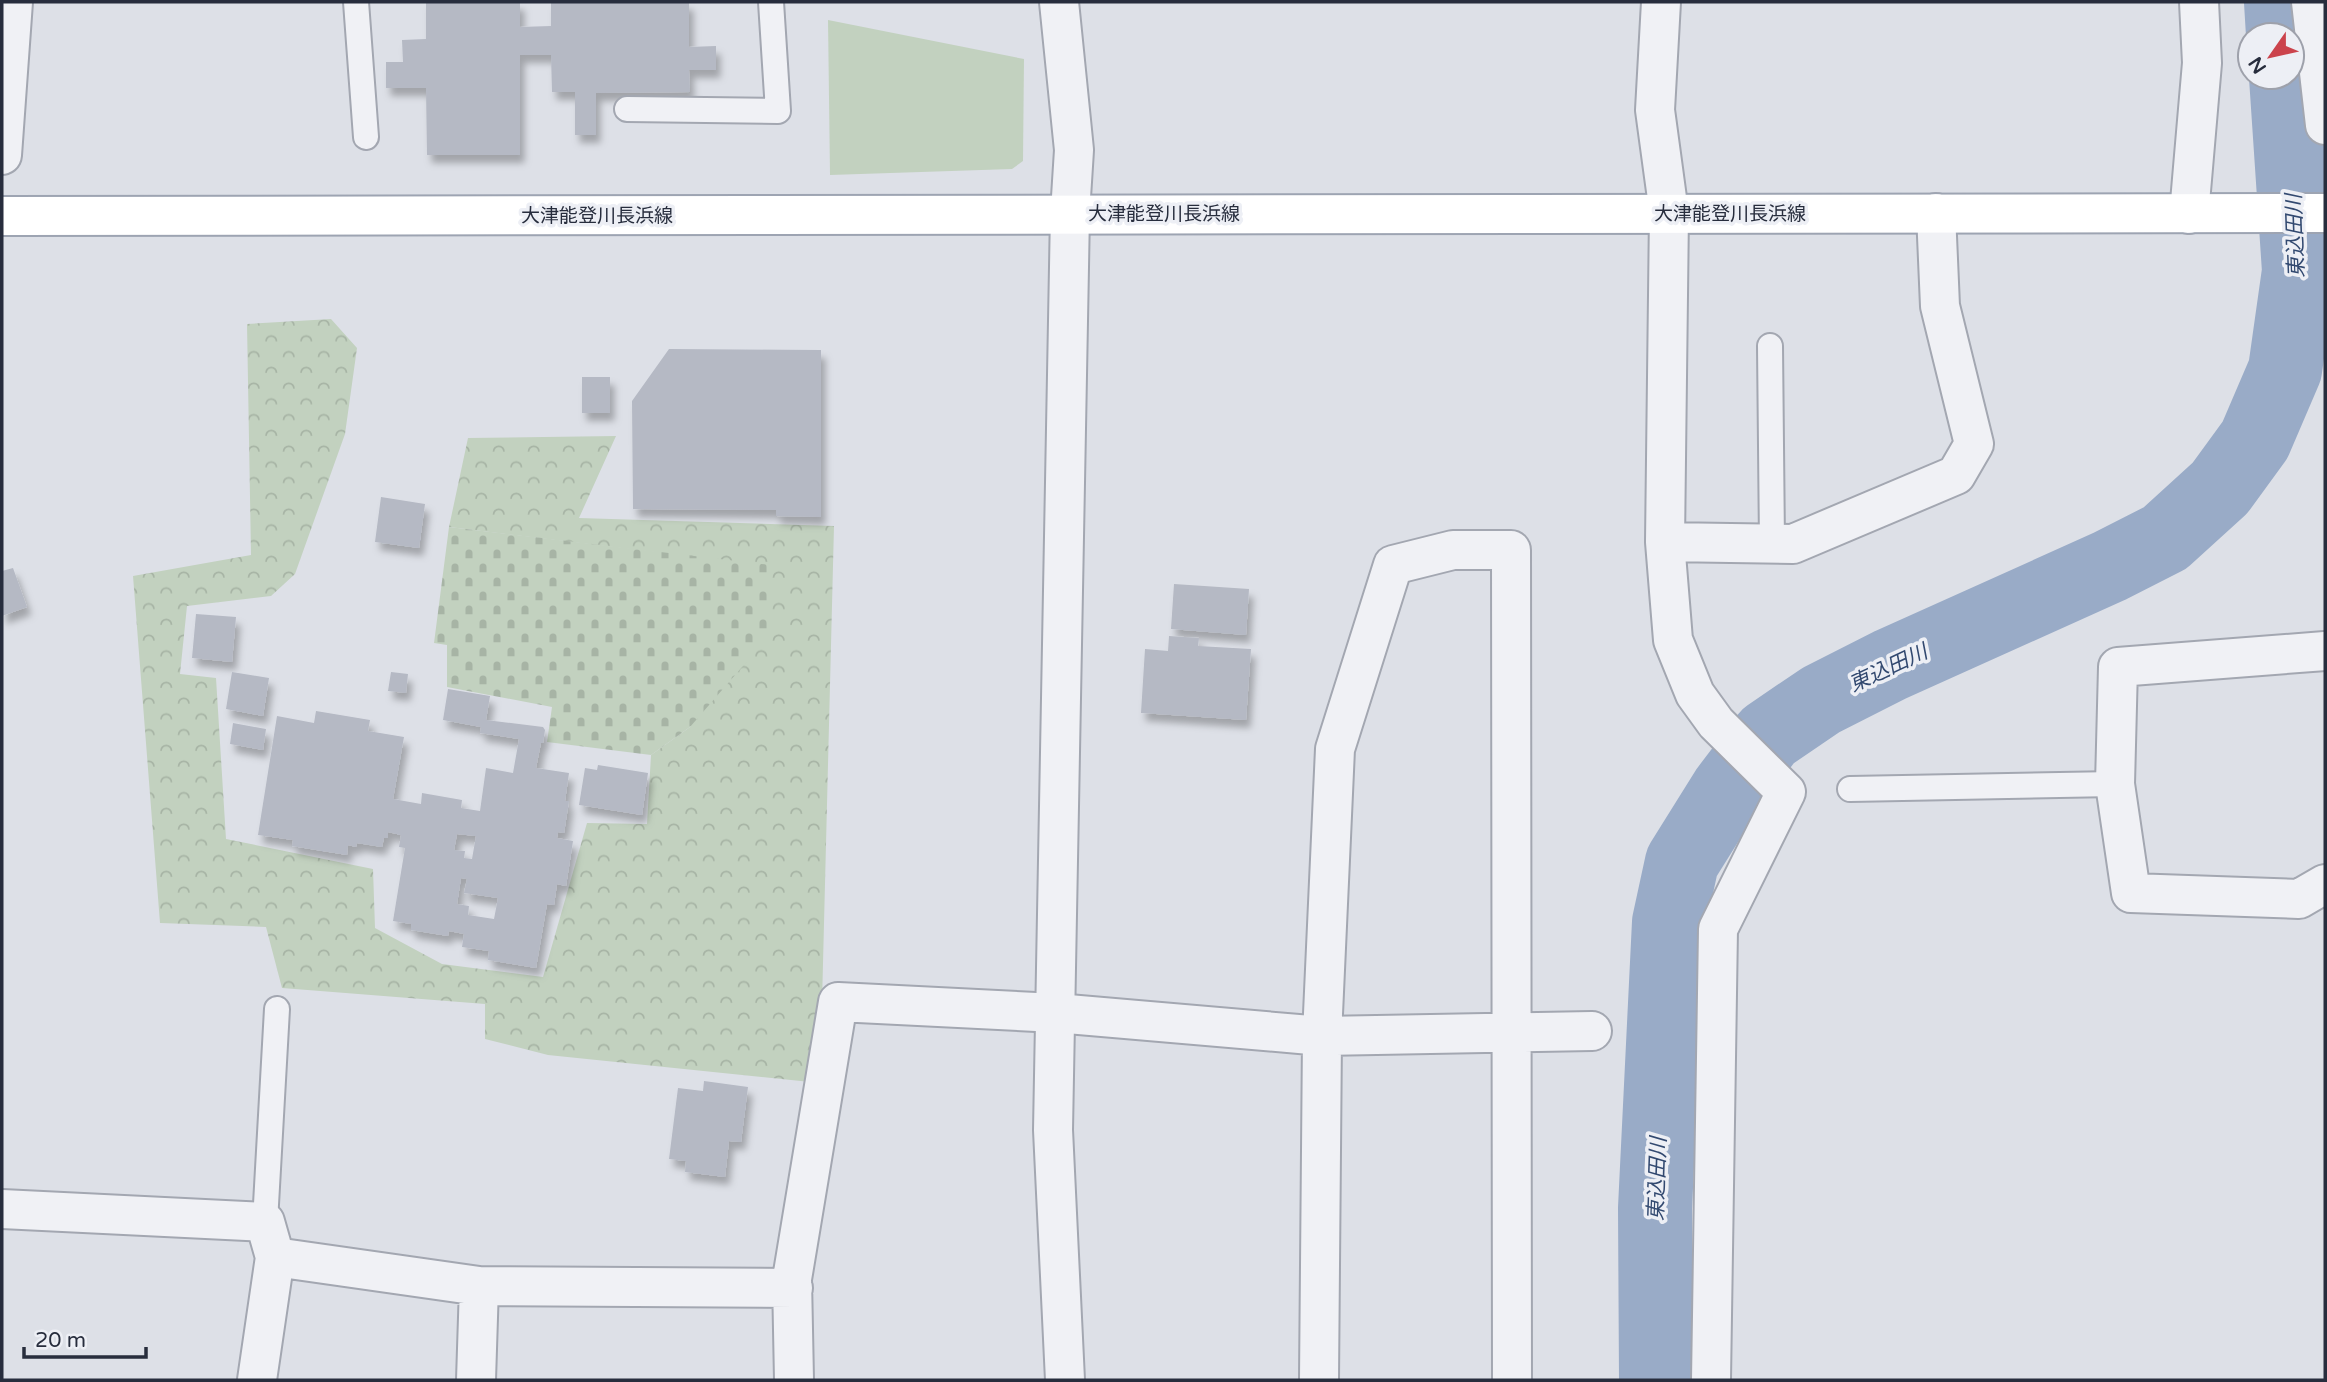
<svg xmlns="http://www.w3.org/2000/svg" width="2327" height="1382" viewBox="0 0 2327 1382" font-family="'Varela Round','Noto Sans JP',sans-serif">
<defs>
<pattern id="forest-crowns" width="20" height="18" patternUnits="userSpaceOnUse" patternTransform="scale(1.75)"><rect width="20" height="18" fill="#c2d1bf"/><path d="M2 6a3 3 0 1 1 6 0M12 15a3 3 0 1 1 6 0" fill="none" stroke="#a7b4a5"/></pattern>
<pattern id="cemetery-stones" width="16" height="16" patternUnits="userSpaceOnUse" patternTransform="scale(1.75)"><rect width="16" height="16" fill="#c2d1bf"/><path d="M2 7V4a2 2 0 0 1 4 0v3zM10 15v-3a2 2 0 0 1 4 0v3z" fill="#a7b4a5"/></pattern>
<filter id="shadow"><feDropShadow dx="4.5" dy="8" stdDeviation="3.5" flood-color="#0004"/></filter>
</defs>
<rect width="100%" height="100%" fill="#dde0e7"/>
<path fill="#c2d1bf" d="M 828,20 L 1024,59 L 1023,161 L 1012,169 L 830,175 Z"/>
<path fill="url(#forest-crowns)" d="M 331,319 L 357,348 L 345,434 L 295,574 L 271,596 L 187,606 L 180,674 L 216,678 L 226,839 L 373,869 L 375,928 L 442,964 L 543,977 L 587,823 L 647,824 L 651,755 L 690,727 L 771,566 L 449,527 L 468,438 L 616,436 L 579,518 L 834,526 L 820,1083 L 548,1055 L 485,1039 L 485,1004 L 282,988 L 266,927 L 160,923 L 133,576 L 251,555 L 247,324 Z"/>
<path fill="url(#cemetery-stones)" d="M 449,527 L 771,565 L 771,622 L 755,652 L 690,727 L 651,755 L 547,742 L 552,707 L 447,687 L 447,645 L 434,643 Z"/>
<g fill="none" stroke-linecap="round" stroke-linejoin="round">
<path stroke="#99abc7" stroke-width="74" d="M 2281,2 L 2283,35
M 1656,1380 L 1655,1208 L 1669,922 L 1682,862 L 1727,790 L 1768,736 L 1821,700 L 1890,665 L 2110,566 L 2165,538 L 2220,488 L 2255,440 L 2285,370 L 2299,271 L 2286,77"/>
</g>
<path fill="#b5b9c4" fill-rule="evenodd" filter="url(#shadow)" d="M 426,2 L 520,2 L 520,27 L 551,26 L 551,2 L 689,2 L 689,47 L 716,46 L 716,70 L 689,70 L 690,92 L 596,93 L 596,135 L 575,135 L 575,92 L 552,92 L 551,55 L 520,55 L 520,155 L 427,155 L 426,88 L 386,88 L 386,62 L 403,62 L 402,40 L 426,39 Z
M 669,349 L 821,350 L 821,517 L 776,516 L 776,510 L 633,509 L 632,401 Z
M 582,377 L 610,377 L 610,413 L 582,413 Z
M 381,497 L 425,504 L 419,548 L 375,542 Z
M 13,568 L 27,607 L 2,616 L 2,571 Z
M 1174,584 L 1249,589 L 1246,635 L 1171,629 Z
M 196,614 L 236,617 L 232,662 L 192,658 Z
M 1169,636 L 1199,638 L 1198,646 L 1251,649 L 1246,720 L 1141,713 L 1145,649 L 1168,651 Z
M 232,672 L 269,678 L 263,716 L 226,709 Z
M 391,672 L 408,674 L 406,693 L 388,691 Z
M 448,689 L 490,696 L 486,720 L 543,727 L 545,730 L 543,743 L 541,743 L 536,768 L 569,773 L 565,801 L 569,801 L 564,833 L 558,832 L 557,838 L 573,841 L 566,886 L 557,884 L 554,905 L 547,904 L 536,968 L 488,960 L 489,951 L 462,947 L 464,934 L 449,931 L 448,936 L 411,930 L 411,924 L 393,921 L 405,848 L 399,847 L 401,835 L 388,832 L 388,838 L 384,838 L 382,847 L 357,843 L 356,847 L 348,845 L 347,855 L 292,846 L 293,840 L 258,835 L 277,716 L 314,723 L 316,711 L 370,720 L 368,731 L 404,737 L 393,799 L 421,804 L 422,793 L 462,800 L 461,808 L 480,811 L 486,768 L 513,773 L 519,739 L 480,733 L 481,727 L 443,720 ZM 457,834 L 476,836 L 472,859 L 464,858 L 465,851 L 454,850 ZM 461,878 L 467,879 L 464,893 L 498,898 L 494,919 L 468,915 L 469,906 L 457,904 Z
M 233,723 L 266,729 L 263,750 L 230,744 Z
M 598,765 L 648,773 L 642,815 L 579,805 L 585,768 L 597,770 Z
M 704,1081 L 748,1087 L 741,1142 L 729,1141 L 725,1177 L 685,1172 L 686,1161 L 669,1159 L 678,1088 L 703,1091 Z"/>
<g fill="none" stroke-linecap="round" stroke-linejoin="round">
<defs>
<path id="service" d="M 356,2 L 366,137
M 627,109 L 778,111 L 771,2
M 1770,346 L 1772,544
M 1850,789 L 2115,784
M 265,1222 L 277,1009"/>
<path id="minor" d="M 1059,2 L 1074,150 L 1070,213
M 1661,2 L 1655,110 L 1669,213 L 1665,542 L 1673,640 L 1695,694 L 1716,723 L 1786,792 L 1718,929 L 1711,1380
M 2311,2 L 2325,125
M 2,155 L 13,2
M 2189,214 L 2202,63 L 2199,2
M 1665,542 L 1793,544 L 1956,475 L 1974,444 L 1940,306 L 1936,213
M 2325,651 L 2118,667 L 2115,784 L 2131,893 L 2299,899 L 2325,884
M 2,1209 L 265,1222 L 275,1257 L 257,1380
M 275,1257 L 479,1286 L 476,1380
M 479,1286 L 793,1288
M 794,1380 L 792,1279 L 838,1002 L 1056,1013 L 1322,1036 L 1592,1031
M 1319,1380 L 1322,1036 L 1335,749 L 1393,565 L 1453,550 L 1511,550 L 1512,1380"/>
<path id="tertiary" d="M 1065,1380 L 1053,1130 L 1070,213"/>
<path id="primary" d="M 2,216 L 2325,213"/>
</defs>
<use href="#service" stroke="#a3a7b1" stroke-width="28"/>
<use href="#minor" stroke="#a3a7b1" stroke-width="42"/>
<use href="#tertiary" stroke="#a3a7b1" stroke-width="42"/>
<use href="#primary" stroke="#9da4b2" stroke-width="42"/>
<use href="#service" stroke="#f0f1f5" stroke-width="24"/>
<use href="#minor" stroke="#f0f1f5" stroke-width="38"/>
<use href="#tertiary" stroke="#f0f1f5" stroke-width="38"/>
<use href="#primary" stroke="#fff" stroke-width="38"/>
</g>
<g text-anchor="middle" stroke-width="7" stroke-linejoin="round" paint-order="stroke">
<g font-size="19" fill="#272d3d" stroke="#edeff5">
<text x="1164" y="220">大津能登川長浜線</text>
<text x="1730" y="220">大津能登川長浜線</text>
<text x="597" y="222">大津能登川長浜線</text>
</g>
<g font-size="21" font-style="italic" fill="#324970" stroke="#edeff5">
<text transform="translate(2295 236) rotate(-92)" y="7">東込田川</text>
<text transform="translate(1888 668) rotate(-25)" y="7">東込田川</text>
<text transform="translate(1657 1179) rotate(-88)" y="7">東込田川</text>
</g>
</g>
<rect width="2327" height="1382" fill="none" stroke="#272d3d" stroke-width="7"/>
<g transform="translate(2271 56) rotate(236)"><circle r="33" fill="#edeff5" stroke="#9ea1ab" stroke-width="2"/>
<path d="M0-5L12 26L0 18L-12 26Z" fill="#cb434c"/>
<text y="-10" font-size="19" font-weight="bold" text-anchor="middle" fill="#272d3d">N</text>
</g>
<path d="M24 1347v10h122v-10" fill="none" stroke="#272d3d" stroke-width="3.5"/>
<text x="35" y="1347" font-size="21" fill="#272d3d" stroke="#edeff5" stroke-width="5" paint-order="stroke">20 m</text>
</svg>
